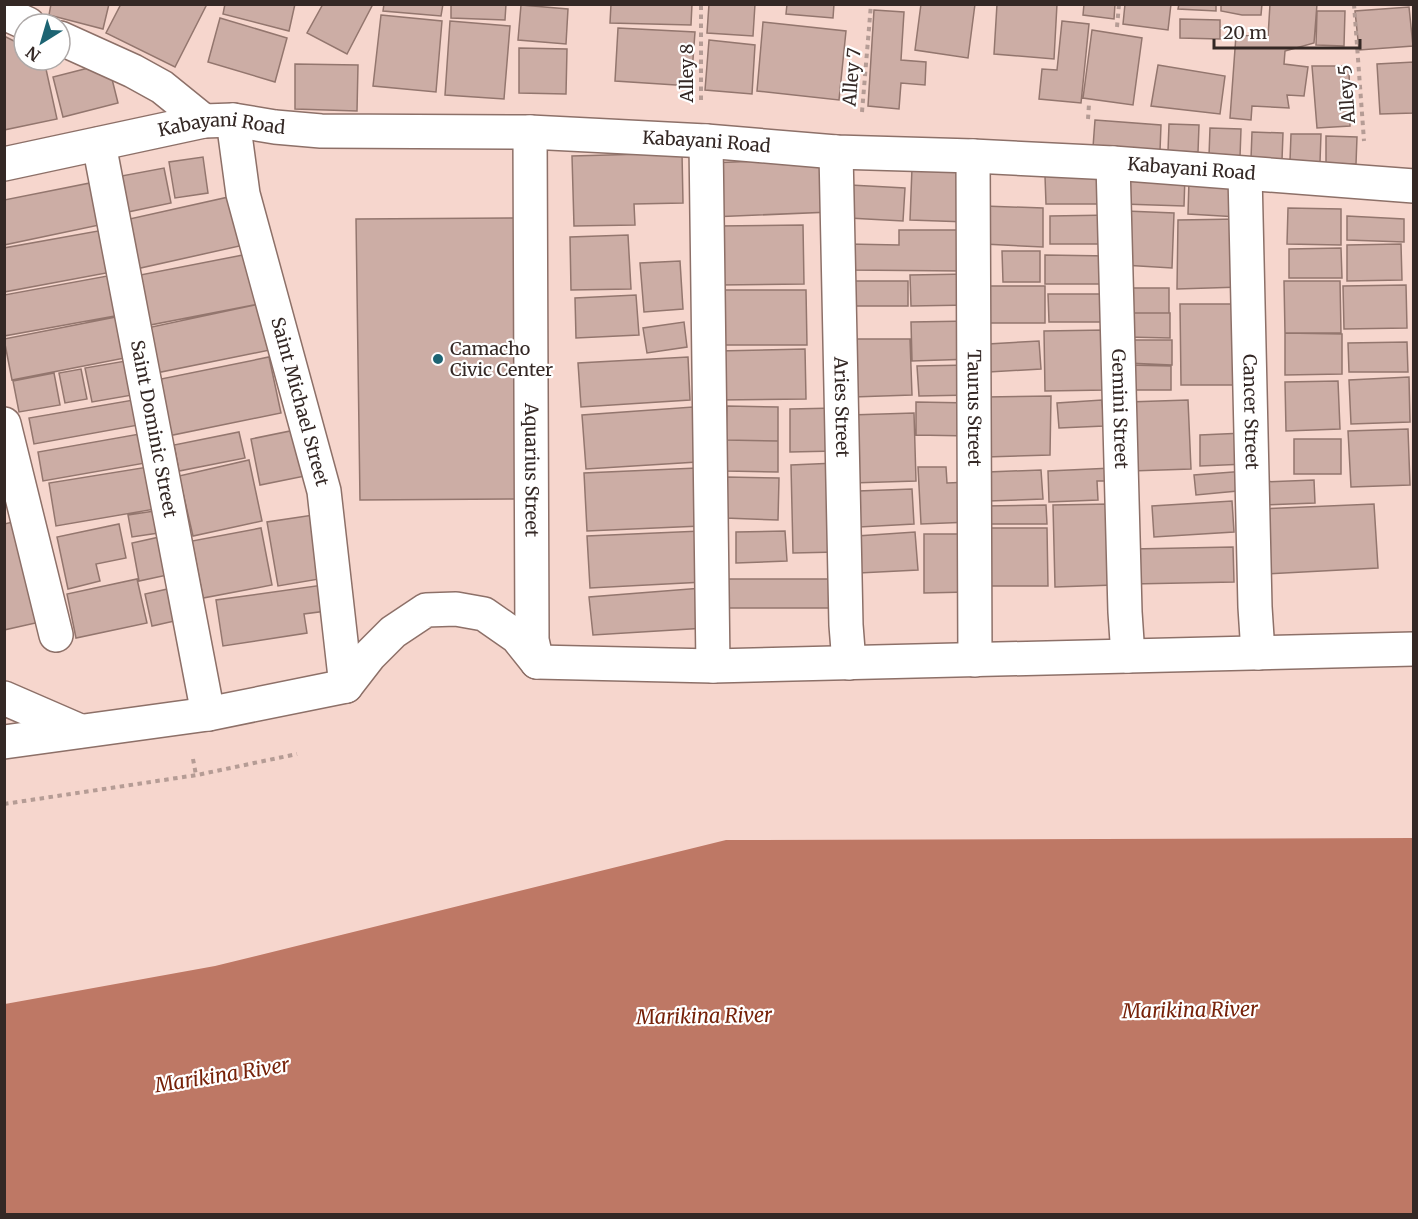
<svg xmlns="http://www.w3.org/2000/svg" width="1418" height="1219" viewBox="0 0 1418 1219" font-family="Merriweather,serif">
<rect width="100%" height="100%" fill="#f6d6cd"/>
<path fill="#be7865" d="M 1413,838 L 1413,1214 L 5,1214 L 5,1004 L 215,966 L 726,840 Z"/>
<path fill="#ccada5" stroke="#93766e" stroke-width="1.5" d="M 51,4 L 109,4 L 103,29 L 49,15 Z
M 121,4 L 203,4 L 206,6 L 175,67 L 106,33 Z
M 225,4 L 295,4 L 289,31 L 223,14 Z
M 323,4 L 373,4 L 347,54 L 307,33 Z
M 384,4 L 443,4 L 441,16 L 383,11 Z
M 451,4 L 506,4 L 505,20 L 451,18 Z
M 611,4 L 692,4 L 691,25 L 610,23 Z
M 709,4 L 755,4 L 753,36 L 707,33 Z
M 787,4 L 834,4 L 833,18 L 786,14 Z
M 921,4 L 975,4 L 968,58 L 915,50 Z
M 997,4 L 1057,4 L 1054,59 L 994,54 Z
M 1084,4 L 1115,4 L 1114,19 L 1083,15 Z
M 1125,4 L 1171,4 L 1168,30 L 1123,24 Z
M 1179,4 L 1216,4 L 1216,11 L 1178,9 Z
M 1221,4 L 1262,4 L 1261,15 L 1242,15 L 1221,11 Z
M 1270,4 L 1317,4 L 1314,43 L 1285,51 L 1284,64 L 1308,67 L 1304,96 L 1287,95 L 1289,108 L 1252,106 L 1251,120 L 1230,118 L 1236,35 L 1268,37 Z
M 521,5 L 568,9 L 566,44 L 518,40 Z
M 1409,7 L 1413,46 L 1359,50 L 1355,11 Z
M 874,10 L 904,12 L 901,60 L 926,62 L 925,85 L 901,83 L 899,109 L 868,106 Z
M 1317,11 L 1345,11 L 1344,46 L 1316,45 Z
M 381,15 L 442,21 L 436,92 L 373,86 Z
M 220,18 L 287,38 L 275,82 L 208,62 Z
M 1180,19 L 1220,20 L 1220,39 L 1180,38 Z
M 450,21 L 510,26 L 504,99 L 445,95 Z
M 1062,21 L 1089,24 L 1081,103 L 1039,99 L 1042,69 L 1057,70 Z
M 763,22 L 846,31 L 839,100 L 757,91 Z
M 618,28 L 695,32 L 691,86 L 615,81 Z
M 1092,30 L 1142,38 L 1133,105 L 1083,98 Z
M 4,36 L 24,46 L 24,60 L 44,60 L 57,119 L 4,130 Z
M 709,40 L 755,45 L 752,94 L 705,90 Z
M 519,48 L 567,49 L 566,94 L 519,93 Z
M 1414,62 L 1414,113 L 1380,114 L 1377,64 Z
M 108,63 L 118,103 L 63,117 L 53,77 Z
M 295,64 L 358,65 L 357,111 L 295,109 Z
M 1158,65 L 1225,76 L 1220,114 L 1151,106 Z
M 1312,66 L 1349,66 L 1350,126 L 1317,128 Z
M 1095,120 L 1161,125 L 1160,151 L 1093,147 Z
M 1169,124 L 1199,125 L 1198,152 L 1168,151 Z
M 1210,128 L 1241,129 L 1240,157 L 1209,156 Z
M 1252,132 L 1283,133 L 1282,160 L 1251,159 Z
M 1291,134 L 1321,134 L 1320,162 L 1290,161 Z
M 1326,136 L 1357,137 L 1356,164 L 1326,164 Z
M 682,153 L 683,203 L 634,204 L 635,225 L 574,226 L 572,156 Z
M 203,157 L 208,193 L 175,198 L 169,162 Z
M 829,158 L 831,212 L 711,217 L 709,163 Z
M 164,168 L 171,203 L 123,213 L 116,177 Z
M 912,168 L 969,170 L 967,222 L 910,220 Z
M 1125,172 L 1185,175 L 1184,206 L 1123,204 Z
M 1109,175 L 1108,204 L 1046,204 L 1045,176 Z
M 1189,180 L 1236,182 L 1238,217 L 1188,214 Z
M 95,182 L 104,224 L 4,245 L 4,200 Z
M 850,185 L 905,188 L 903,221 L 849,218 Z
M 233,196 L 244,245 L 136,269 L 125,220 Z
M 984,206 L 1043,208 L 1043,247 L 984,244 Z
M 1288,208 L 1341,209 L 1341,245 L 1287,244 Z
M 1126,211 L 1174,213 L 1172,268 L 1123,265 Z
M 1113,215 L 1113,244 L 1050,244 L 1050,216 Z
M 1347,216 L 1404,219 L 1404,242 L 1347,240 Z
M 517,218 L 519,499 L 360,500 L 356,219 Z
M 1239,219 L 1241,287 L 1177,289 L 1178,220 Z
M 803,225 L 804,284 L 718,285 L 717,226 Z
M 109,229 L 117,271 L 4,292 L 4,248 Z
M 899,230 L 962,230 L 963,271 L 848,270 L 848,244 L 899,245 Z
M 628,235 L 631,289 L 571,290 L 570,237 Z
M 1401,244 L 1402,280 L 1347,281 L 1347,245 Z
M 1341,248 L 1342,278 L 1289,278 L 1289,249 Z
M 1002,251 L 1040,251 L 1040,282 L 1003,282 Z
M 248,254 L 259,304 L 145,326 L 135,276 Z
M 1045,255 L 1109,256 L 1109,284 L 1045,284 Z
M 680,261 L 683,309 L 644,312 L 640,263 Z
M 118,274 L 126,314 L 4,336 L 4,295 Z
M 969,274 L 970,305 L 911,306 L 910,275 Z
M 845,281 L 908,281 L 908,306 L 845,306 Z
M 1284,281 L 1340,281 L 1341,333 L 1285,333 Z
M 1406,285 L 1407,328 L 1344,329 L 1343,286 Z
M 986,286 L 1045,286 L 1045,323 L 987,323 Z
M 1126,288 L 1169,288 L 1169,313 L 1125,313 Z
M 717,290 L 806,290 L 807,345 L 717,345 Z
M 1048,294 L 1111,294 L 1111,322 L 1049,322 Z
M 636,295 L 639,335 L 576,338 L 575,298 Z
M 259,304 L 270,350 L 156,373 L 147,328 Z
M 1180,304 L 1242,304 L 1241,385 L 1181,385 Z
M 1127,313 L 1170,313 L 1170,338 L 1126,337 Z
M 126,315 L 135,356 L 12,380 L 4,339 Z
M 971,321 L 972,359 L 912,361 L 911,322 Z
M 684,322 L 687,347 L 647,353 L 643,328 Z
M 1106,330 L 1107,390 L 1045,391 L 1044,331 Z
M 1285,333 L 1342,334 L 1342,374 L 1285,375 Z
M 851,339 L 910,339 L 912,395 L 853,397 Z
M 1128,340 L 1172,340 L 1172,365 L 1127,363 Z
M 1039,341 L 1041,369 L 989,372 L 988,344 Z
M 1407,342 L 1408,372 L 1349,372 L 1348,343 Z
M 805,349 L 806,399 L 719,400 L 718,351 Z
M 269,357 L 281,413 L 168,436 L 156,380 Z
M 688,357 L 690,400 L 581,407 L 578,363 Z
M 137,359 L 144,393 L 92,402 L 85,368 Z
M 969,365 L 970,395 L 919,396 L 917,366 Z
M 1127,365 L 1171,366 L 1171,390 L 1126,390 Z
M 81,369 L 87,399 L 65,403 L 59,373 Z
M 54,373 L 60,405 L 19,412 L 13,381 Z
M 1409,377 L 1410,422 L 1351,424 L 1349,380 Z
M 1338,381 L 1340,429 L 1286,431 L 1285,382 Z
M 1051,396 L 1050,455 L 986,457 L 985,397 Z
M 139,399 L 144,424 L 34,444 L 29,418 Z
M 1102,400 L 1104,426 L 1059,428 L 1057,403 Z
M 1188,400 L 1191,469 L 1131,471 L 1128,402 Z
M 916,402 L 971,403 L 971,436 L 916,435 Z
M 727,406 L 778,407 L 778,441 L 726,440 Z
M 693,407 L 697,462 L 586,469 L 582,415 Z
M 836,408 L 836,451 L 790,452 L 790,409 Z
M 914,413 L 916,481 L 852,483 L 850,415 Z
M 300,429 L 310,475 L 260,485 L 251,439 Z
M 1408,429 L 1410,485 L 1351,487 L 1348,431 Z
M 239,432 L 245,458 L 179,471 L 174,445 Z
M 145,433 L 151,462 L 43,481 L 38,452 Z
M 1244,433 L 1246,464 L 1200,466 L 1200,435 Z
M 1294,439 L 1341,439 L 1341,474 L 1294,474 Z
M 726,440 L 778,441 L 778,472 L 726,471 Z
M 249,460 L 262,521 L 193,536 L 179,476 Z
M 836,463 L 838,552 L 793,553 L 791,465 Z
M 154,466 L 161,508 L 56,526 L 49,483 Z
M 918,467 L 946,467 L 947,483 L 970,482 L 971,522 L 921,524 Z
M 697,468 L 701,526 L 587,531 L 584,473 Z
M 1112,468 L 1112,481 L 1097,481 L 1098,500 L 1049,502 L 1048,471 Z
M 1041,470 L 1043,499 L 989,501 L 988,472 Z
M 1246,471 L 1248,490 L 1196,495 L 1194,475 Z
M 726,477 L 779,478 L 778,520 L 725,518 Z
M 1314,480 L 1315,503 L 1262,505 L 1261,482 Z
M 912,489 L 914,524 L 859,527 L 858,491 Z
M 1232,501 L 1234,532 L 1154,537 L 1152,506 Z
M 1111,504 L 1114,585 L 1055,587 L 1053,505 Z
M 1374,504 L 1378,568 L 1265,574 L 1261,509 Z
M 1046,505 L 1047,524 L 986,524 L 985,506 Z
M 161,510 L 165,532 L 132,537 L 128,515 Z
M 320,514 L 331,577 L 278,586 L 267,522 Z
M 26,519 L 49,620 L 4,630 L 4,524 Z
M 119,524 L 126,558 L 96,564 L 100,581 L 68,589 L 57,537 Z
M 261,528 L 272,585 L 203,598 L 192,541 Z
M 986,528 L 1047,528 L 1048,586 L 986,586 Z
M 701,531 L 704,582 L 590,588 L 587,536 Z
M 785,531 L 787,561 L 736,563 L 736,532 Z
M 915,532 L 918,570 L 859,573 L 857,536 Z
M 924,534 L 968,534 L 968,592 L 924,593 Z
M 164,536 L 172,574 L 139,581 L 132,543 Z
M 1233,547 L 1234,582 L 1132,584 L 1132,549 Z
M 137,579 L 147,623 L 76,638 L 67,594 Z
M 728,579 L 838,579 L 839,608 L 728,608 Z
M 330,584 L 334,610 L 304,614 L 307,633 L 223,646 L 216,600 Z
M 172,588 L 179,620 L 152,626 L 145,594 Z
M 702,588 L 706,628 L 593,635 L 589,597 Z"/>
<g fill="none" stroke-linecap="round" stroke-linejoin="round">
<defs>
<g id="minor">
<path d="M 4,13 L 28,24"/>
<path d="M 60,38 L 133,71 L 162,87 L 204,121"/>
<path id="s1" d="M 233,120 L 243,194 L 324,491 L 346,686"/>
<path id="s2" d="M 530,132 L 532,640 L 537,662"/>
<path d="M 706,141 L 713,666"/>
<path id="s3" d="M 99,144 L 208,714"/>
<path id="s4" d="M 836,152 L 846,625 L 849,663"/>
<path id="s5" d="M 973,156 L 975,660"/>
<path id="s6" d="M 1113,163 L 1125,612 L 1128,656"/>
<path id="s7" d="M 4,164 L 204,121 L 233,120 L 275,127 L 321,131 L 530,132 L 706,141 L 836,152 L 973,156 L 1113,163 L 1414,186"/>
<path id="s8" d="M 1245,174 L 1255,607 L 1258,653"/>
<path d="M 4,424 L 56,635"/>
<path d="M 4,698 L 80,731"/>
<path d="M 4,742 L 208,714 L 346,686 L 370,655 L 393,632 L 426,610 L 456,609 L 484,614 L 517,637 L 537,662 L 713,666 L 1414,649"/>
</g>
</defs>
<use href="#minor" stroke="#8d7068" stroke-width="36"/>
<path stroke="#b59c95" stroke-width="4" stroke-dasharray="4.5 4.5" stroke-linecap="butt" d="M 1354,4 L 1364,141
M 1117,27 L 1119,4
M 701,100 L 701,4
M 862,112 L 871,4
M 1088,119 L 1089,104
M 193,759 L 196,775
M 4,804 L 197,775 L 297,754"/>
<use href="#minor" stroke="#fff" stroke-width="33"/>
</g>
<circle fill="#1d6473" stroke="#fff" stroke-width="2" cx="438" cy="359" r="6"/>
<g text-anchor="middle" stroke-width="4.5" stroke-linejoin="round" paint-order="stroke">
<g font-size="18" fill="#342825" stroke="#fff">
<text transform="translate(687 73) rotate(-90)" y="6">Alley 8</text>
<text transform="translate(852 77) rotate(-85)" y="6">Alley 7</text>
<text transform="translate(1347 94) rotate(-94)" y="6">Alley 5</text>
<text dy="6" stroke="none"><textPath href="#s7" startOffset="222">Kabayani Road</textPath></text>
<text dy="6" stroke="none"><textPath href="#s7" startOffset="708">Kabayani Road</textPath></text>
<text dy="6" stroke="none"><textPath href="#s7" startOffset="1194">Kabayani Road</textPath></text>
<text dy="6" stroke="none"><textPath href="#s1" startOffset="290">Saint Michael Street</textPath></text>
<text dy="6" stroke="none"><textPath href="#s4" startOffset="255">Aries Street</textPath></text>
<text dy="6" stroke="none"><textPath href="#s5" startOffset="252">Taurus Street</textPath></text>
<text dy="6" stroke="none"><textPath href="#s6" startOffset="246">Gemini Street</textPath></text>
<text dy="6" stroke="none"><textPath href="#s8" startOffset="238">Cancer Street</textPath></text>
<text dy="6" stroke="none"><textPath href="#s3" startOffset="290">Saint Dominic Street</textPath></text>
<text dy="6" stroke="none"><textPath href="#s2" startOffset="338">Aquarius Street</textPath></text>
</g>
<g font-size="18" fill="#342825" stroke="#fff" text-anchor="start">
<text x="450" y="355">Camacho<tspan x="450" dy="21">Civic Center</tspan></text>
</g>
<g font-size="20" font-style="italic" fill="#762108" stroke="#fff">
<text transform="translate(1190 1010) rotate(-1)" y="7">Marikina River</text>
<text transform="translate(704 1016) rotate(-1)" y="7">Marikina River</text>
<text transform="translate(222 1075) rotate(-9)" y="7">Marikina River</text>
</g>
</g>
<rect width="1418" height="1219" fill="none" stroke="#342825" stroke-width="12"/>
<g transform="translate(42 42) rotate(217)"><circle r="28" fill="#ffffff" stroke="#aea9a8" stroke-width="1.5"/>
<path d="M0-4.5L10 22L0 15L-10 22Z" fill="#1d6473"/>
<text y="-9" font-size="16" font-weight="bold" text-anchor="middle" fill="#342825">N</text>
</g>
<path d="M1214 39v9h146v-9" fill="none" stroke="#342825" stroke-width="3"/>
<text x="1223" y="39" font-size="18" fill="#342825" stroke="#ffffff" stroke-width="4.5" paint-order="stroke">20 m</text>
</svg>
